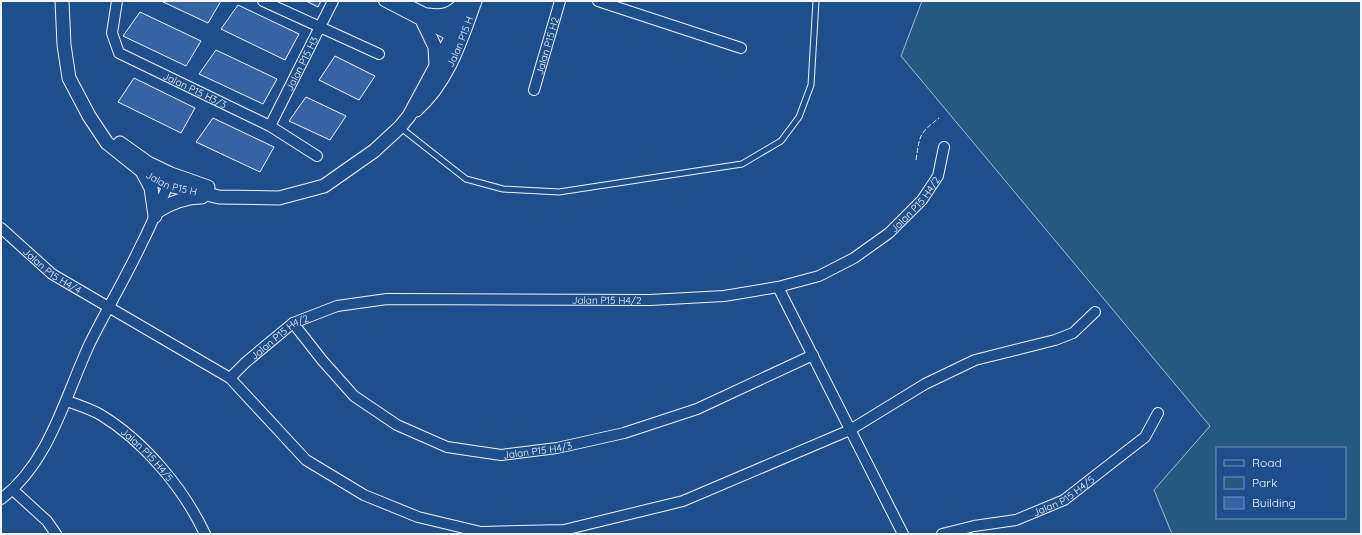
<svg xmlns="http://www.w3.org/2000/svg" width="1362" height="535" viewBox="0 0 1362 535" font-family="Quicksand,sans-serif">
<rect width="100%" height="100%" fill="#1f4e8c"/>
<path fill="#245a82" stroke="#a8bbd7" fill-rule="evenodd" d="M 922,1 L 1361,1 L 1361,534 L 1172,534 L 1154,490 L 1210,426 L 901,56 ZM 1217,448 L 1345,448 L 1345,518 L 1217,518 Z"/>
<path fill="#3563a3" stroke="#f2f6ff" d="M 161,1 L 221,1 L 208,23 Z
M 306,1 L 321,1 L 318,7 Z
M 238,5 L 299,34 L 285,60 L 221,29 Z
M 140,12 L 201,41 L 186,66 L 123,36 Z
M 216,50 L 277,79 L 263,104 L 199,74 Z
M 335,56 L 375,76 L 359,100 L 319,80 Z
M 134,78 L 195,108 L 181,133 L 118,102 Z
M 306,97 L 346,116 L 330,140 L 289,121 Z
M 213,118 L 274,147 L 260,172 L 196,142 Z"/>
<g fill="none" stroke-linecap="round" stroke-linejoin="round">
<defs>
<path id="service" d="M 401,128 L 466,179 L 503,189 L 559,192 L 742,164 L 781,141 L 799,117 L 811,85 L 816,1"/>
<g id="minor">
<path id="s1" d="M 117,1 L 112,33 L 119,53 L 270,126 L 317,156"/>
<path d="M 263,1 L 379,54"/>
<path d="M 384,1 L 457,39"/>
<path d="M 401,1 L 460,31"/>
<path d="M 598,1 L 741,48"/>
<path id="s2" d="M 534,90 L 560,1"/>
<path id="s3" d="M 270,126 L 333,1"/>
<path id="s4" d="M 1,228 L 52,274 L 230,378 L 306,460 L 364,495 L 418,517 L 481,532 L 564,530 L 683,501 L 850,430 L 925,384 L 975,360 L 1055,340 L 1073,333 L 1095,312"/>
<path d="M 778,287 L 903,534"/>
<path id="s5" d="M 293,323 L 322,360 L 354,396 L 397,425 L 447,447 L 501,455 L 557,448 L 624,433 L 697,409 L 813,355"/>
<path id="s6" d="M 230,378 L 246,362 L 293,323 L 337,306 L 387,299 L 650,300 L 724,296 L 778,287 L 819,276 L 854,258 L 889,233 L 922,200 L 938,176 L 944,147"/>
<path id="s7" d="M 67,401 C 78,405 91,409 101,415 C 144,441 184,489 205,534"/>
<path d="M 13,490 L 47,521 L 56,534"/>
<path d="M 1,499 C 50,462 65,396 90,343 C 107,309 126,277 142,243 C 152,224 159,205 168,185"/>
<path id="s8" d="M 942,534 L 974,526 L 1016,520 L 1064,500 L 1145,437 L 1158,413"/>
</g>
<g id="tertiary">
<path id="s9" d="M 62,1 L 64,45 L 69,78 L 89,116 L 107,143 L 142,171 L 168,185 L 219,197 L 279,198 L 324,186 L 374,151 L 400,127 L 409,116 L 452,36 L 463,1"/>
<path d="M 428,15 C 443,17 451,15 462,4"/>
<path d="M 423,22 L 435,47 L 436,65"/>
<path id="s10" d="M 416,110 C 448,82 461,40 475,1"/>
<path d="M 120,143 L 148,163 L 171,174 L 208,187"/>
<path d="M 142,171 L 151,188 L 155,216"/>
<path d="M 156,212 C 170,203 184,197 202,197"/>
</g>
</defs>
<use href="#service" stroke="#f2f6ff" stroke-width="7"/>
<use href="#minor" stroke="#f2f6ff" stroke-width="12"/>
<use href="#tertiary" stroke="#f2f6ff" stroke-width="15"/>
<use href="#service" stroke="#1f4e8c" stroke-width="5"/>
<use href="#minor" stroke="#1f4e8c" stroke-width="10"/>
<use href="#tertiary" stroke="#1f4e8c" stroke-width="13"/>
<path stroke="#f2f6ff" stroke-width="1" stroke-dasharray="5 2" stroke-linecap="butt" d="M 916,160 C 920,134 919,134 939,118"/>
</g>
<g text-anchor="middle" stroke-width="3" stroke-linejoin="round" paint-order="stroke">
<g font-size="10" fill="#f2f6ff" stroke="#1f4e8c">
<text dy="4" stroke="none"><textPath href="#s10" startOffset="82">Jalan P15 H</textPath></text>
<text dy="4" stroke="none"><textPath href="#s2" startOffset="46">Jalan P15 H2</textPath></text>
<text dy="4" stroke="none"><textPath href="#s3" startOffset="70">Jalan P15 H3</textPath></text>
<text dy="4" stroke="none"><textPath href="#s1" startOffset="138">Jalan P15 H3/3</textPath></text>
<text dy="4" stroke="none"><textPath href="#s9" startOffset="230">Jalan P15 H</textPath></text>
<text dy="4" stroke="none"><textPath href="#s6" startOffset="737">Jalan P15 H4/2</textPath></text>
<text dy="4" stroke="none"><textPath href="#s4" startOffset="67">Jalan P15 H4/4</textPath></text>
<text dy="4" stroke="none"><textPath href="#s6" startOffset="401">Jalan P15 H4/2</textPath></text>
<text dy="4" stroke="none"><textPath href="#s6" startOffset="65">Jalan P15 H4/2</textPath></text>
<text dy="4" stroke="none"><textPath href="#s5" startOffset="293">Jalan P15 H4/3</textPath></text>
<text dy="4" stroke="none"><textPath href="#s7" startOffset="98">Jalan P15 H4/5</textPath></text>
<text dy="4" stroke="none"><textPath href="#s8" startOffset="129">Jalan P15 H4/5</textPath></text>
</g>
</g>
<rect width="1362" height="535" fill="none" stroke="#f2f6ff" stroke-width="4"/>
<rect x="1216" y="447" width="130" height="72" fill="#1f4e8c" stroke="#7391ba"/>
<rect x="1224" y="460" width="20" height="6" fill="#1f4e8c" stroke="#7391ba"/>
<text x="1252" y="467" font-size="12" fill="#f2f6ff">Road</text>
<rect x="1224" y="477" width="20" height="12" fill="#245a82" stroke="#7391ba"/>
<text x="1252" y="487" font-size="12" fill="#f2f6ff">Park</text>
<rect x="1224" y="497" width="20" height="12" fill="#3563a3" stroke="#7391ba"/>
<text x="1252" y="507" font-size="12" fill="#f2f6ff">Building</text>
</svg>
